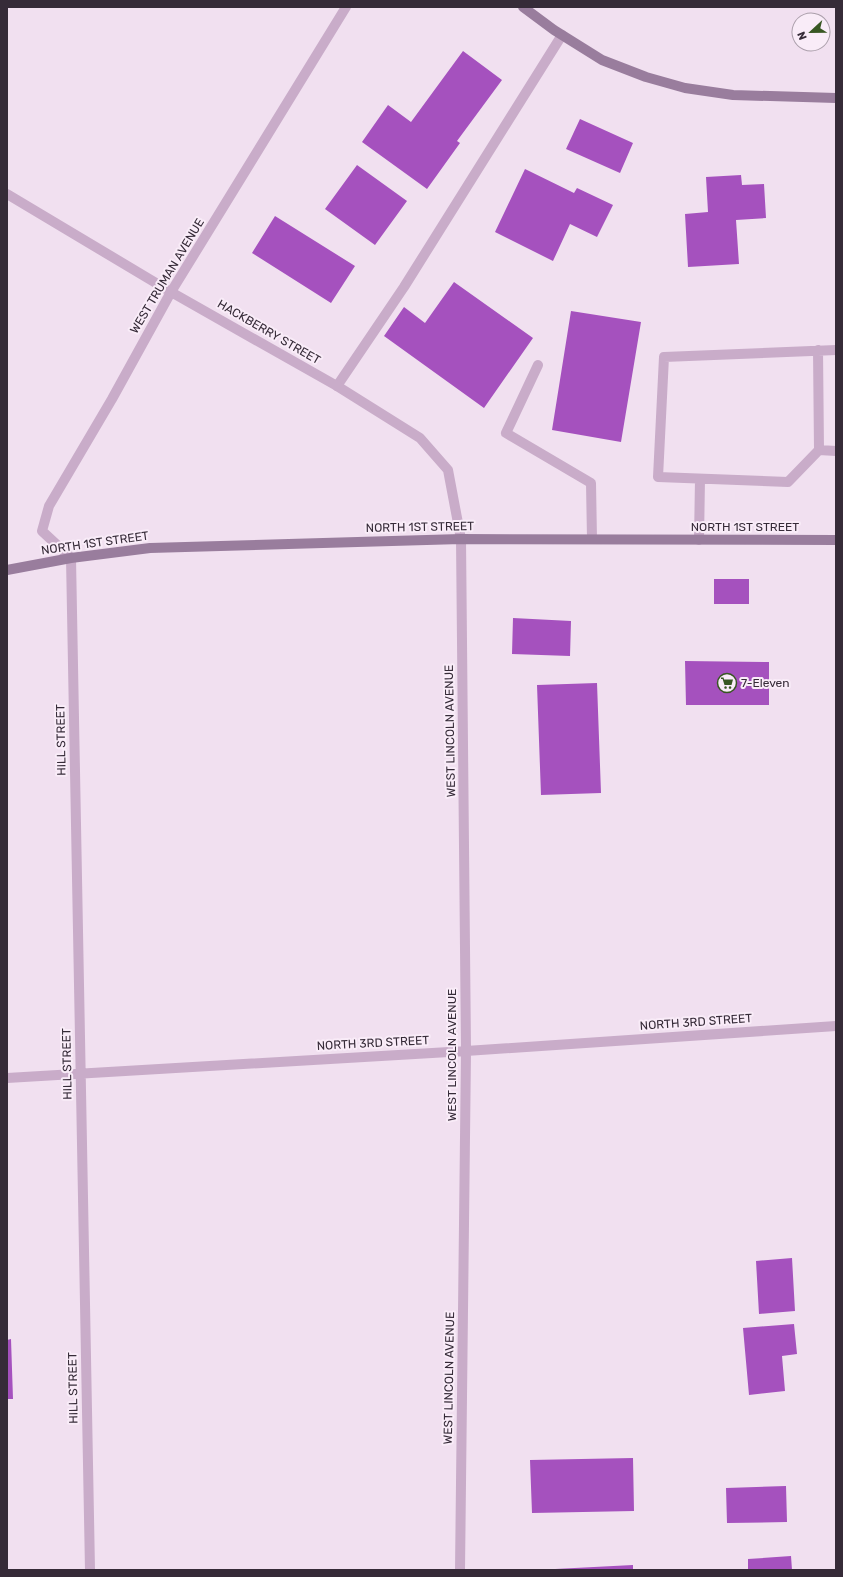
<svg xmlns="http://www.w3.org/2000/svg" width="843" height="1577" viewBox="0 0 843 1577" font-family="Rubik,sans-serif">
<rect width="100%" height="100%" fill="#f1e0f0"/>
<path fill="#a551be" d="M 463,51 L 502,80 L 457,141 L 460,143 L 427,189 L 362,142 L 388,105 L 411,122 Z
M 580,119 L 633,143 L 620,173 L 566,149 Z
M 357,165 L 407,201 L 375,245 L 325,209 Z
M 525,169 L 574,193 L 577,188 L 613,205 L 597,237 L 570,224 L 553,261 L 495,232 Z
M 741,175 L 742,185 L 764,184 L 766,218 L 736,220 L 739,264 L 688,267 L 685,214 L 708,212 L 706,177 Z
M 275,216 L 355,266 L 331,303 L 252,253 Z
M 454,282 L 533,338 L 484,408 L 384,336 L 404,307 L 425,323 Z
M 571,311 L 641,322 L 621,442 L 552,430 Z
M 714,579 L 749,579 L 749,604 L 714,604 Z
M 513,618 L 571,621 L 570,656 L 512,654 Z
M 685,661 L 769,662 L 769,705 L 686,705 Z
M 597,683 L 601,793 L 541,795 L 537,685 Z
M 792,1258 L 795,1311 L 759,1314 L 756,1261 Z
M 794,1324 L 797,1354 L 782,1356 L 785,1391 L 749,1395 L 743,1328 Z
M 11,1339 L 13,1399 L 7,1399 L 7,1340 Z
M 633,1458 L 634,1511 L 532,1513 L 530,1460 Z
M 786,1486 L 787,1522 L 727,1523 L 726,1488 Z
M 791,1556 L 792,1570 L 748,1570 L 748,1559 Z
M 633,1565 L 633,1570 L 555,1570 L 555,1569 Z"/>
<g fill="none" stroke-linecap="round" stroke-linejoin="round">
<path stroke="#c9acc9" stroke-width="10" d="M 818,350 L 819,450
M 836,350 L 664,357 L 658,477 L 788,482 L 819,450 L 836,451
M 538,365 L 506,433 L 591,483 L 592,539
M 337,386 L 404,287 L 562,35
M 699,540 L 700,479"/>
<path stroke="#c9acc9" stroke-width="10" d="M 7,194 L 171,292 L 337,386 L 420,438 L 448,470 L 461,539 L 466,1051 L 460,1570
M 7,1078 L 466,1051 L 836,1026
M 90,1570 L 71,558 L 42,531 L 49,506 L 112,399 L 171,292 L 346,7"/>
<path stroke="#997d9d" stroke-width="10" d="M 523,7 L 554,30 L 602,60 L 646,77 L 685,88 L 733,95 L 836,98
M 7,570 L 71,558 L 150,548 L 461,539 L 836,540"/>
</g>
<defs>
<symbol id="supermarket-ring" viewBox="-11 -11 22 22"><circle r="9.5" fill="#f9ecf8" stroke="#385723" stroke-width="1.5"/><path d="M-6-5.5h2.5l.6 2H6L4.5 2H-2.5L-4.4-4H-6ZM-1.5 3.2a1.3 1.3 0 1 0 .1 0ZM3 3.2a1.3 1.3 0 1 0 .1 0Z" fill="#385723"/></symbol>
</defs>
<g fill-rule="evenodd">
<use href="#supermarket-ring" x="716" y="672" width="22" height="22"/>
</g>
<g text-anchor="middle" stroke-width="4" stroke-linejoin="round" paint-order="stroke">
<g font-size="12" fill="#362b38" stroke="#f9ecf8">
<text transform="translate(167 276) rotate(-59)" y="4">WEST TRUMAN AVENUE</text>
<text transform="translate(269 332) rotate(30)" y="4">HACKBERRY STREET</text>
<text transform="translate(420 527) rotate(-1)" y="4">NORTH 1ST STREET</text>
<text x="745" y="531">NORTH 1ST STREET</text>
<text transform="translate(95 543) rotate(-8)" y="4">NORTH 1ST STREET</text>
<text transform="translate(450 731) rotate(-91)" y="4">WEST LINCOLN AVENUE</text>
<text transform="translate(61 740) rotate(-91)" y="4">HILL STREET</text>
<text transform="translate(696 1022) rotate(-4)" y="4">NORTH 3RD STREET</text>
<text transform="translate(373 1043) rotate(-3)" y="4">NORTH 3RD STREET</text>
<text transform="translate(452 1055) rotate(-90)" y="4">WEST LINCOLN AVENUE</text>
<text transform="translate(67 1064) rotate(-91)" y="4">HILL STREET</text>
<text transform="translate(449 1378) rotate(-89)" y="4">WEST LINCOLN AVENUE</text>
<text transform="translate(73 1388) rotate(-91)" y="4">HILL STREET</text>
</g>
<g font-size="12" fill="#362b38" stroke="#f9ecf8" text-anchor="start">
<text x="741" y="687">7-Eleven</text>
</g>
</g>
<rect width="843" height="1577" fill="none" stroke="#362b38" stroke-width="16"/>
<g transform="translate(811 32) rotate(248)"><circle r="19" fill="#f9ecf8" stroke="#ab9fab"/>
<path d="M0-3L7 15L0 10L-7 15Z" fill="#385723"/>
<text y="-6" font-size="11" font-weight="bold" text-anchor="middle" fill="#362b38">N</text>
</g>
</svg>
